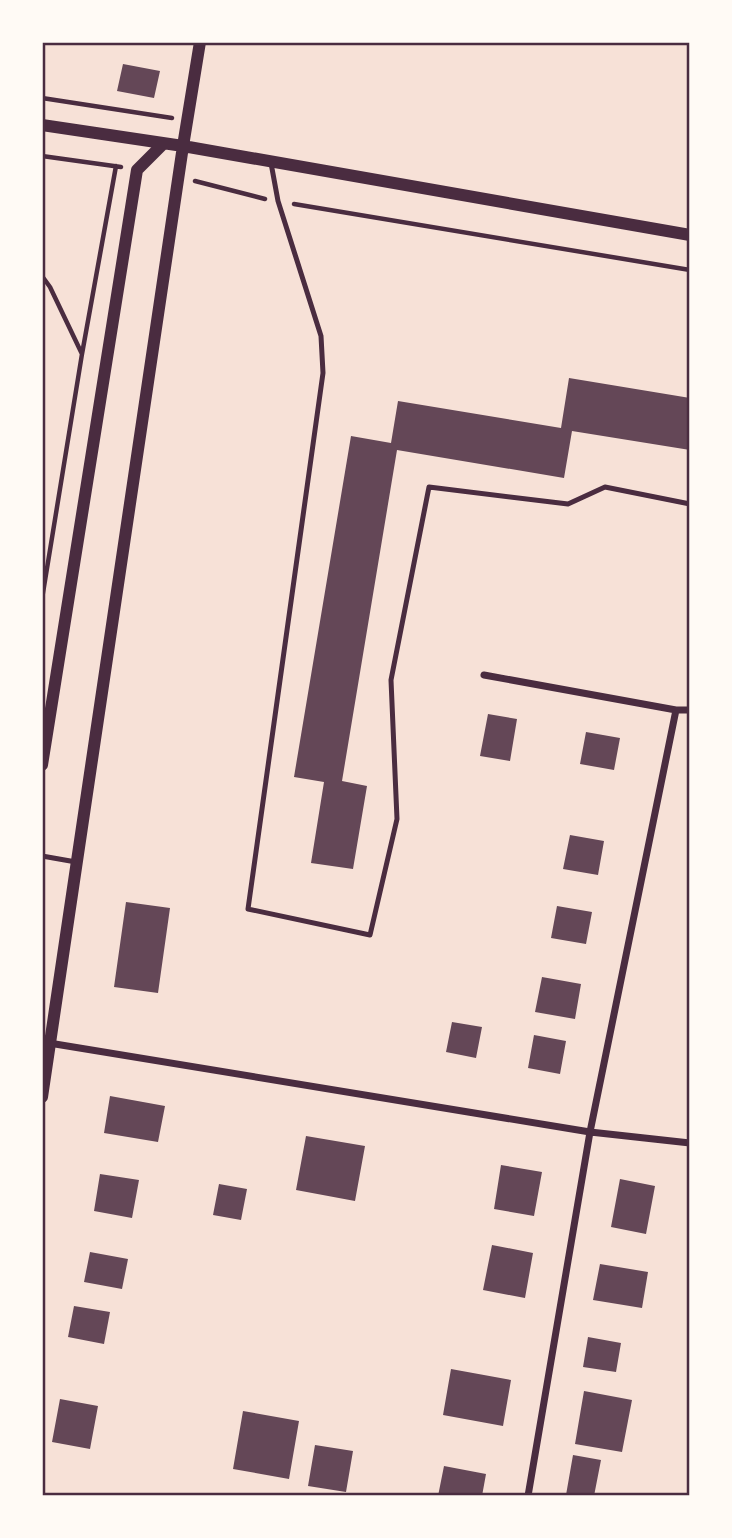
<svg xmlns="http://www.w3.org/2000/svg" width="732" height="1538" viewBox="0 0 732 1538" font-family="Arial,sans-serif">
<rect width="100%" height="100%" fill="#f7e1d7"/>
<path fill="#644757" d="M 123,64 L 160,71 L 154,98 L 117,91 Z
M 569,378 L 690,398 L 690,450 L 572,431 L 564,478 L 397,450 L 342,781 L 367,786 L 353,869 L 311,863 L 324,782 L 294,777 L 351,436 L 391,443 L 398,401 L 561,428 Z
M 488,714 L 517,719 L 510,761 L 480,756 Z
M 586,732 L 620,738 L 614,770 L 580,764 Z
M 570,835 L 604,841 L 598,875 L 563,869 Z
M 126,902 L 170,908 L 158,993 L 114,987 Z
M 557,906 L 592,912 L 586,944 L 551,938 Z
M 542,977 L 581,984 L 575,1019 L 535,1012 Z
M 452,1022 L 482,1027 L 476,1058 L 446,1052 Z
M 534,1035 L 566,1041 L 560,1074 L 528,1068 Z
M 110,1096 L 165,1106 L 158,1142 L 104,1133 Z
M 306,1136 L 365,1146 L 355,1201 L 296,1190 Z
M 501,1165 L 542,1172 L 534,1216 L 494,1209 Z
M 100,1174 L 139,1180 L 132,1218 L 94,1211 Z
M 620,1179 L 655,1186 L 646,1234 L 611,1227 Z
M 219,1184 L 247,1189 L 241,1220 L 213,1215 Z
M 492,1245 L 533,1253 L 525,1298 L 483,1290 Z
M 90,1252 L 128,1259 L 122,1289 L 84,1282 Z
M 600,1264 L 648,1272 L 642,1308 L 593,1300 Z
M 74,1306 L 110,1312 L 104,1344 L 68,1337 Z
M 588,1337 L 621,1343 L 616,1372 L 583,1367 Z
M 451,1369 L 511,1380 L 503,1426 L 443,1415 Z
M 584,1391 L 632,1400 L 622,1452 L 575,1444 Z
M 60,1399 L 98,1406 L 90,1449 L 52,1442 Z
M 243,1411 L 299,1421 L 289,1479 L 233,1469 Z
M 315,1445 L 353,1451 L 346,1492 L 308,1486 Z
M 573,1455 L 601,1460 L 594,1496 L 566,1495 Z
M 444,1466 L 486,1474 L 482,1496 L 438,1496 Z"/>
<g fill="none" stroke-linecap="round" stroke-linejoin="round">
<path stroke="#4a2c40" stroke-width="4.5" d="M 42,98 L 172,118
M 42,156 L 121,167
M 195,181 L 265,199
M 294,204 L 690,270
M 42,276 L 50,287 L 82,354 L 116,166
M 42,599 L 82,354"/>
<path stroke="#4a2c40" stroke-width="5" d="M 271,163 L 278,201 L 321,336 L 323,373 L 248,909 L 370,935 L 397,819 L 391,680 L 429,487 L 568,504 L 605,487 L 690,504
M 42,856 L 76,862"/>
<path stroke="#4a2c40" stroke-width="7" d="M 484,675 L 676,710 L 690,710
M 49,1043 L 590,1132 L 690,1143
M 528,1496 L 590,1132 L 676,710"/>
<path stroke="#4a2c40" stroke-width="12" d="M 42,125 L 183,146 L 690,235
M 42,765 L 137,170 L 163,144
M 42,1097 L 183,146 L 200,42"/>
</g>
<rect width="732" height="1538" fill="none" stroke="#fffaf5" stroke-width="88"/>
<rect x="44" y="44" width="644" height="1450" fill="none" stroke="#4a2c40" stroke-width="2.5"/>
</svg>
